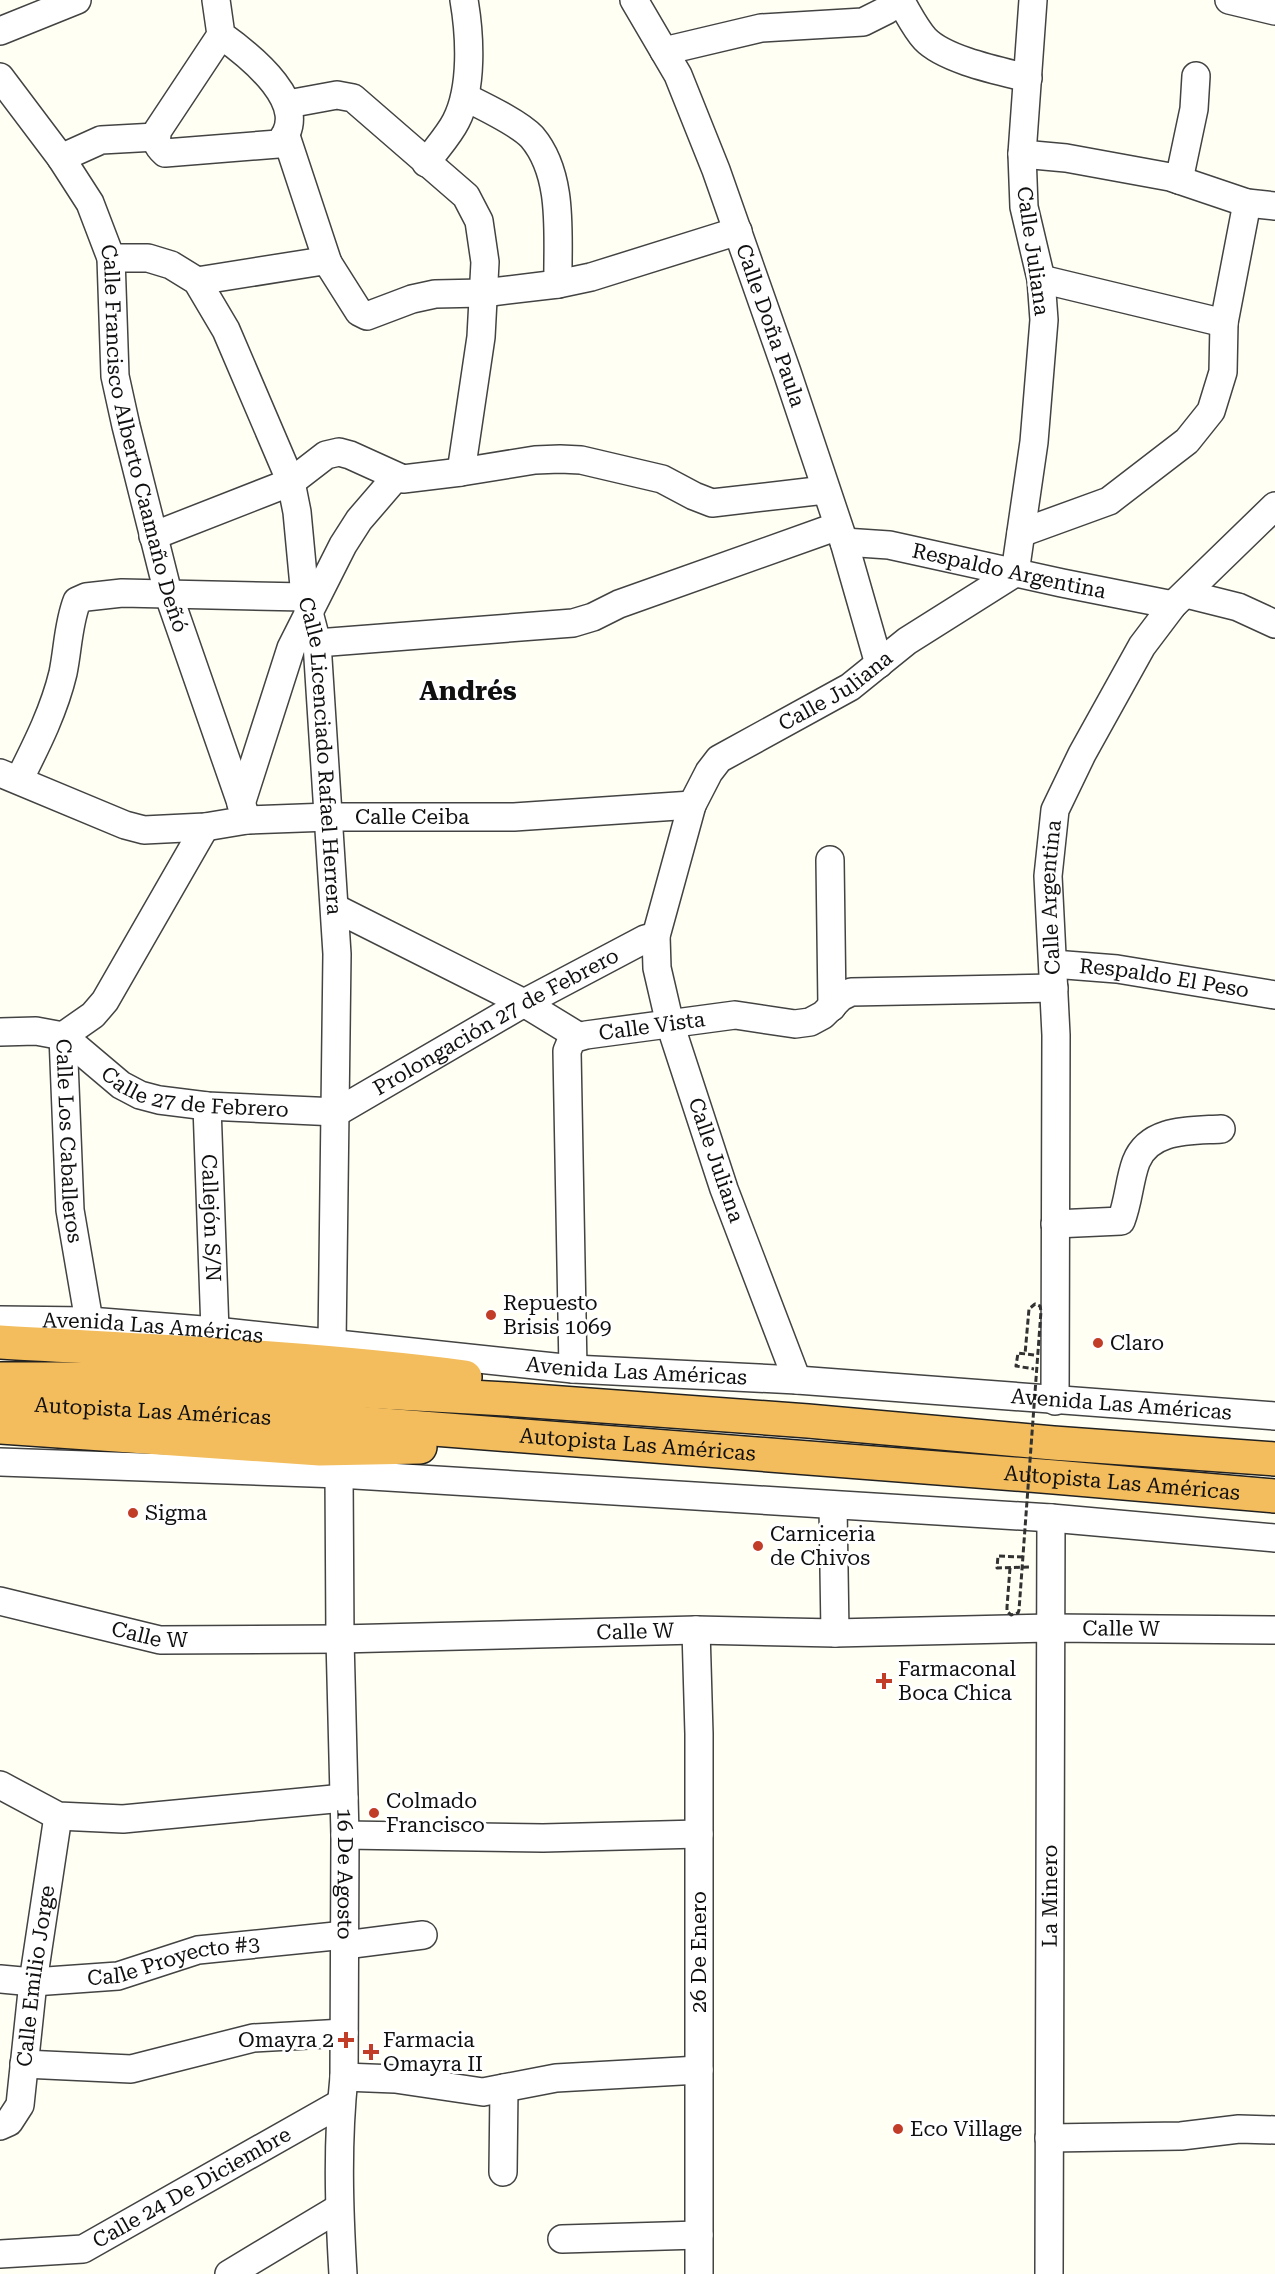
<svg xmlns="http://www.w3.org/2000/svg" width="1275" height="2274" viewBox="0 0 1275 2274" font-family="'Roboto Serif',serif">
<rect width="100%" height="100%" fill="#fffff3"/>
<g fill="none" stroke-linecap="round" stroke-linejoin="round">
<defs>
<g id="minor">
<path d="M 216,0 L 221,35 C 249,55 316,107 278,144 L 165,153 C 157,146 155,141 158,130 L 221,35"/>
<path id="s1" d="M 634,0 L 678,75 L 716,170 L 787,372 L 844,542 L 879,664"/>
<path d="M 900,0 C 908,13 915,28 925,39 C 945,60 1000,71 1028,78"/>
<path d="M 1229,0 L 1275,11"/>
<path d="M 0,31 L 77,0"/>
<path d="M 664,51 L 761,28 L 863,22 L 887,10 L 893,0"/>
<path id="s2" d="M 0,77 L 61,158 L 90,203 L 111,258 L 115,376 L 126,426 L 168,593 L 247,820"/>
<path d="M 465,97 C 483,106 519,123 532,137 C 565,176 557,237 558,284"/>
<path d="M 288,104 L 337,95 L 353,98 L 466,196 L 479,221 L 485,262 L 481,337 L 461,472"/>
<path d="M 286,136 L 328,263"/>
<path d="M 1022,154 L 1066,158 L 1170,177 L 1247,203 L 1275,206"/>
<path d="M 61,158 L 101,140 L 156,137"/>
<path d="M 426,163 C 436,149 449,135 456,121 C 473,88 470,35 464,0"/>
<path d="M 1179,180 L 1194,109 L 1196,76"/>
<path id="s3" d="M 111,258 L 148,258 L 171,265 L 197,281 L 226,330 L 291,482 L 297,512 L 305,597 L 317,643 L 337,954 L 332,1345"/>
<path d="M 1041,279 L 1224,323"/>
<path d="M 197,281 L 323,261 L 328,263 L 359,312 L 367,316 L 412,299 L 435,294 L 483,293 L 558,284 L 591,277 L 738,231"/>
<path d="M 1021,533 L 1109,501 L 1187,441 L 1211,411 L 1223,372 L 1224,323 L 1247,203"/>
<path d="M 153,536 L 291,482 L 326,455 L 339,452 L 350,455 L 403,479 L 461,472 L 535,460 L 560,459 L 581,460 L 662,479 L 694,496 L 712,503 L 825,490"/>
<path id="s4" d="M 844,542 L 889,545 L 1062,583 L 1173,605"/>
<path d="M 1186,594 L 1238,607 L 1275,624"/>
<path d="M 317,643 L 573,623 L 593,617 L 619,604 L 838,526"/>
<path id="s5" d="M 0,773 L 125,825 L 144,830 L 205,827 L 247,820 L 329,817 L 514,817 L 692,805"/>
<path d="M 19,780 C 36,746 54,711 63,673 C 68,649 68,624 77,601 L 86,597 L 122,593 L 305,597"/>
<path d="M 241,804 L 291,648 L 343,545 L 359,520 L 396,477"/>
<path d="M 830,860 L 832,1007"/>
<path d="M 335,908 L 524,1003 L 578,1036"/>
<path id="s6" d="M 1053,964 L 1117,969 L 1275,995"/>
<path id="s7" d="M 0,1032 L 36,1031 L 63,1036 L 121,1085 L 140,1095 L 159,1100 L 207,1106 L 337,1112 L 524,1003 L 645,939 L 656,936"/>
<path id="s8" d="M 63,1036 L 70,1210 L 89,1321"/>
<path d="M 63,1036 L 93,1015 L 105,1001 L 205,827"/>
<path id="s9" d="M 207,1106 L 215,1331"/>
<path d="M 1055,1224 L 1121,1221 C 1129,1200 1129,1181 1136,1162 C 1149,1128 1191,1131 1221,1129"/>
<path id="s10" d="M 0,1320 L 89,1321 L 215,1331 L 573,1369 L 797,1380 L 1275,1416"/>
<path id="s11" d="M 573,1369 L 567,1051 L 572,1039 L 586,1035 L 735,1015 L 795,1024 L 810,1022 L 823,1015 L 841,997 L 851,992 L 1054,988"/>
<path id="s12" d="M 797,1380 L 724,1189 L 670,1024 L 657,968 L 656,936 L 692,805 L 709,772 L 719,759 L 850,687 L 907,641 L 1015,573 L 1034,442 L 1044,320 L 1041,279 L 1024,207 L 1022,154 L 1033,0"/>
<path id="s13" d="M 1055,1401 L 1056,1035 L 1048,876 L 1055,810 L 1082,754 L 1142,646 L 1173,605 L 1275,506"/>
<path d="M 0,1462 L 339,1474 L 1051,1518 L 1275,1538"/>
<path id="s14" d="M 339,1474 L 340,1639 L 345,1835 L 344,2077 C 337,2143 339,2208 343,2274"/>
<path d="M 833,1506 L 835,1633"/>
<path id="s15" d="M 0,1601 L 160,1640 L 340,1639 L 696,1630 L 835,1633 L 1051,1628 L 1275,1630"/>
<path d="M 696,1630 L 699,1734 L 699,2274"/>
<path d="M 0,1785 L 58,1816 L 123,1819 L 344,1798"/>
<path d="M 345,1835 L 543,1838 L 699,1834"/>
<path d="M 345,1945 L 423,1935"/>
<path id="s16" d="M 0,1979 L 33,1982 L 118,1976 L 198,1950 L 345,1935"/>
<path d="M 24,2064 L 131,2069 L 253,2038 L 344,2033"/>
<path d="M 344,2077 L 395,2079 L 483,2092 L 556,2078 L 699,2070"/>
<path id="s17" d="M 0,2126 L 9,2122 L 20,2105 L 33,1982 L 58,1816"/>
<path d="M 1049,2138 L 1181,2136 L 1239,2129 L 1275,2130"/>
<path d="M 503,2172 L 504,2088"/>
<path d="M 562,2239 L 699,2235"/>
<path id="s18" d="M 0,2254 L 83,2249 L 341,2103"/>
<path d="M 229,2274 L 339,2208"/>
<path id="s19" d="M 1049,2274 L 1051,1518"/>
</g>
<g id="highway">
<path d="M 0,1342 C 155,1351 311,1357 465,1377"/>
<path d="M 0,1379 L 146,1379 L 506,1399 L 808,1421 L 1053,1443 L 1275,1459"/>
<path id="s20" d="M 0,1403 L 331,1421 L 1054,1477 L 1275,1496"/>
<path d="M 0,1427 L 320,1449 L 420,1447"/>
</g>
</defs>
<use href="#minor" stroke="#434343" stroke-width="30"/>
<use href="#highway" stroke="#212121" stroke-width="36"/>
<path stroke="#323232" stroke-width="3" stroke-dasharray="6 3" stroke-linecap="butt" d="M 1034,1355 L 1018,1353 L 1016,1366 L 1034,1369
M 1023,1557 L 998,1556 L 997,1568 L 1030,1567"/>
<use href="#minor" stroke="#fff" stroke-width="27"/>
<use href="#highway" stroke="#f3bd5d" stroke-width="33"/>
<path stroke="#323232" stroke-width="3" stroke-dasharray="6 3" stroke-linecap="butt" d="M 1010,1568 L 1007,1607 L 1007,1611 L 1011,1615 L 1018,1613 L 1019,1610 L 1041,1311 L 1040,1306 L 1035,1304 L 1029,1309 L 1025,1354"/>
</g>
<g fill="#c13d28" stroke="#fff" stroke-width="2">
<circle cx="491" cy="1315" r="6"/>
<circle cx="1098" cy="1343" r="6"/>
<circle cx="133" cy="1513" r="6"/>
<circle cx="758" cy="1546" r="6"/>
<path d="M881 1672h6v6h6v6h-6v6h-6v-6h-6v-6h6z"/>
<circle cx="374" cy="1813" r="6"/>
<path d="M343 2031h6v6h6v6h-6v6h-6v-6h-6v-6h6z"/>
<path d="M368 2043h6v6h6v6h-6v6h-6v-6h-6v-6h6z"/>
<circle cx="898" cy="2129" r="6"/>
</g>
<g text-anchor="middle" stroke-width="6" stroke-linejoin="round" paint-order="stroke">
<g font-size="21" fill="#101010" stroke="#fff">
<text transform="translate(1033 251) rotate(82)" y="7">Calle Juliana</text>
<text dy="7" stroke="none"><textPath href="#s1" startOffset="354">Calle Doña Paula</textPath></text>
<text dy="7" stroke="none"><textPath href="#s2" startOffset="398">Calle Francisco Alberto Caamaño Deñó</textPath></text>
<text dy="7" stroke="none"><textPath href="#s4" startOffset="168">Respaldo Argentina</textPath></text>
<text dy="7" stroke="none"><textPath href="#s12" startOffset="792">Calle Juliana</textPath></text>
<text dy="7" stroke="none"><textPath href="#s3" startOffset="590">Calle Licenciado Rafael Herrera</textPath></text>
<text dy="7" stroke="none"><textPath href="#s5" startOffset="424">Calle Ceiba</textPath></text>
<text dy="7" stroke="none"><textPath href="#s13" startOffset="504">Calle Argentina</textPath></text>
<text dy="7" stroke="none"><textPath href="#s6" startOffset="112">Respaldo El Peso</textPath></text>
<text dy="7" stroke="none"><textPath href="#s7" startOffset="542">Prolongación 27 de Febrero</textPath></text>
<text dy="7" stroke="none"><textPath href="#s11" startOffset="412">Calle Vista</textPath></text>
<text dy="7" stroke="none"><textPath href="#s7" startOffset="214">Calle 27 de Febrero</textPath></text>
<text dy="7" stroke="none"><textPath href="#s8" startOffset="105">Calle Los Caballeros</textPath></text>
<text transform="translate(716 1160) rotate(71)" y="7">Calle Juliana</text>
<text dy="7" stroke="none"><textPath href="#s9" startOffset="112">Callejón S/N</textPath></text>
<text dy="7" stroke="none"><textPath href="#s10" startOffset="153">Avenida Las Américas</textPath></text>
<text dy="7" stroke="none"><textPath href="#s10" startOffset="639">Avenida Las Américas</textPath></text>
<text dy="7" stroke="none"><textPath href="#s10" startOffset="1125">Avenida Las Américas</textPath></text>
<text dy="7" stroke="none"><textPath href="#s20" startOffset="153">Autopista Las Américas</textPath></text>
<text dy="7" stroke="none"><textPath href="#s20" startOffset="639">Autopista Las Américas</textPath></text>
<text dy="7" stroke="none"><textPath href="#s20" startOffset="1125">Autopista Las Américas</textPath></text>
<text dy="7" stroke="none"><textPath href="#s15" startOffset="1126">Calle W</textPath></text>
<text dy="7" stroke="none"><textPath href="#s15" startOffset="640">Calle W</textPath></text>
<text dy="7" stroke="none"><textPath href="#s15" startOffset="154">Calle W</textPath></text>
<text dy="7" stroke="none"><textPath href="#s14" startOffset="400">16 De Agosto</textPath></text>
<text dy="7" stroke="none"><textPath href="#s19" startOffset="378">La Minero</textPath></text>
<text transform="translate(699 1952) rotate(-90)" y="7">26 De Enero</text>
<text dy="7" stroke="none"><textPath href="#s16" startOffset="176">Calle Proyecto #3</textPath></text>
<text dy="7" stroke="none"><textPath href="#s17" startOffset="160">Calle Emilio Jorge</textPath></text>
<text dy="7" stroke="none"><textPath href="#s18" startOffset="208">Calle 24 De Diciembre</textPath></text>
</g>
<g font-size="21" fill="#101010" stroke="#fff" text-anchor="start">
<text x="503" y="1310">Repuesto<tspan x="503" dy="24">Brisis 1069</tspan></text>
<text x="1110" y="1350">Claro</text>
<text x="145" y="1520">Sigma</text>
<text x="770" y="1541">Carniceria<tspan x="770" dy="24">de Chivos</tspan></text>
<text x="898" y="1676">Farmaconal<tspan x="898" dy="24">Boca Chica</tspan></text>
<text x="386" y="1808">Colmado<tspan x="386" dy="24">Francisco</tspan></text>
<text x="334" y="2047" text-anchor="end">Omayra 2</text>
<text x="383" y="2047">Farmacia<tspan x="383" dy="24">Omayra II</tspan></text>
<text x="910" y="2136">Eco Village</text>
</g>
<g font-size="27" font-weight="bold" fill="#101010" stroke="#fff">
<text x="468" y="700">Andrés</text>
</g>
</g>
</svg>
